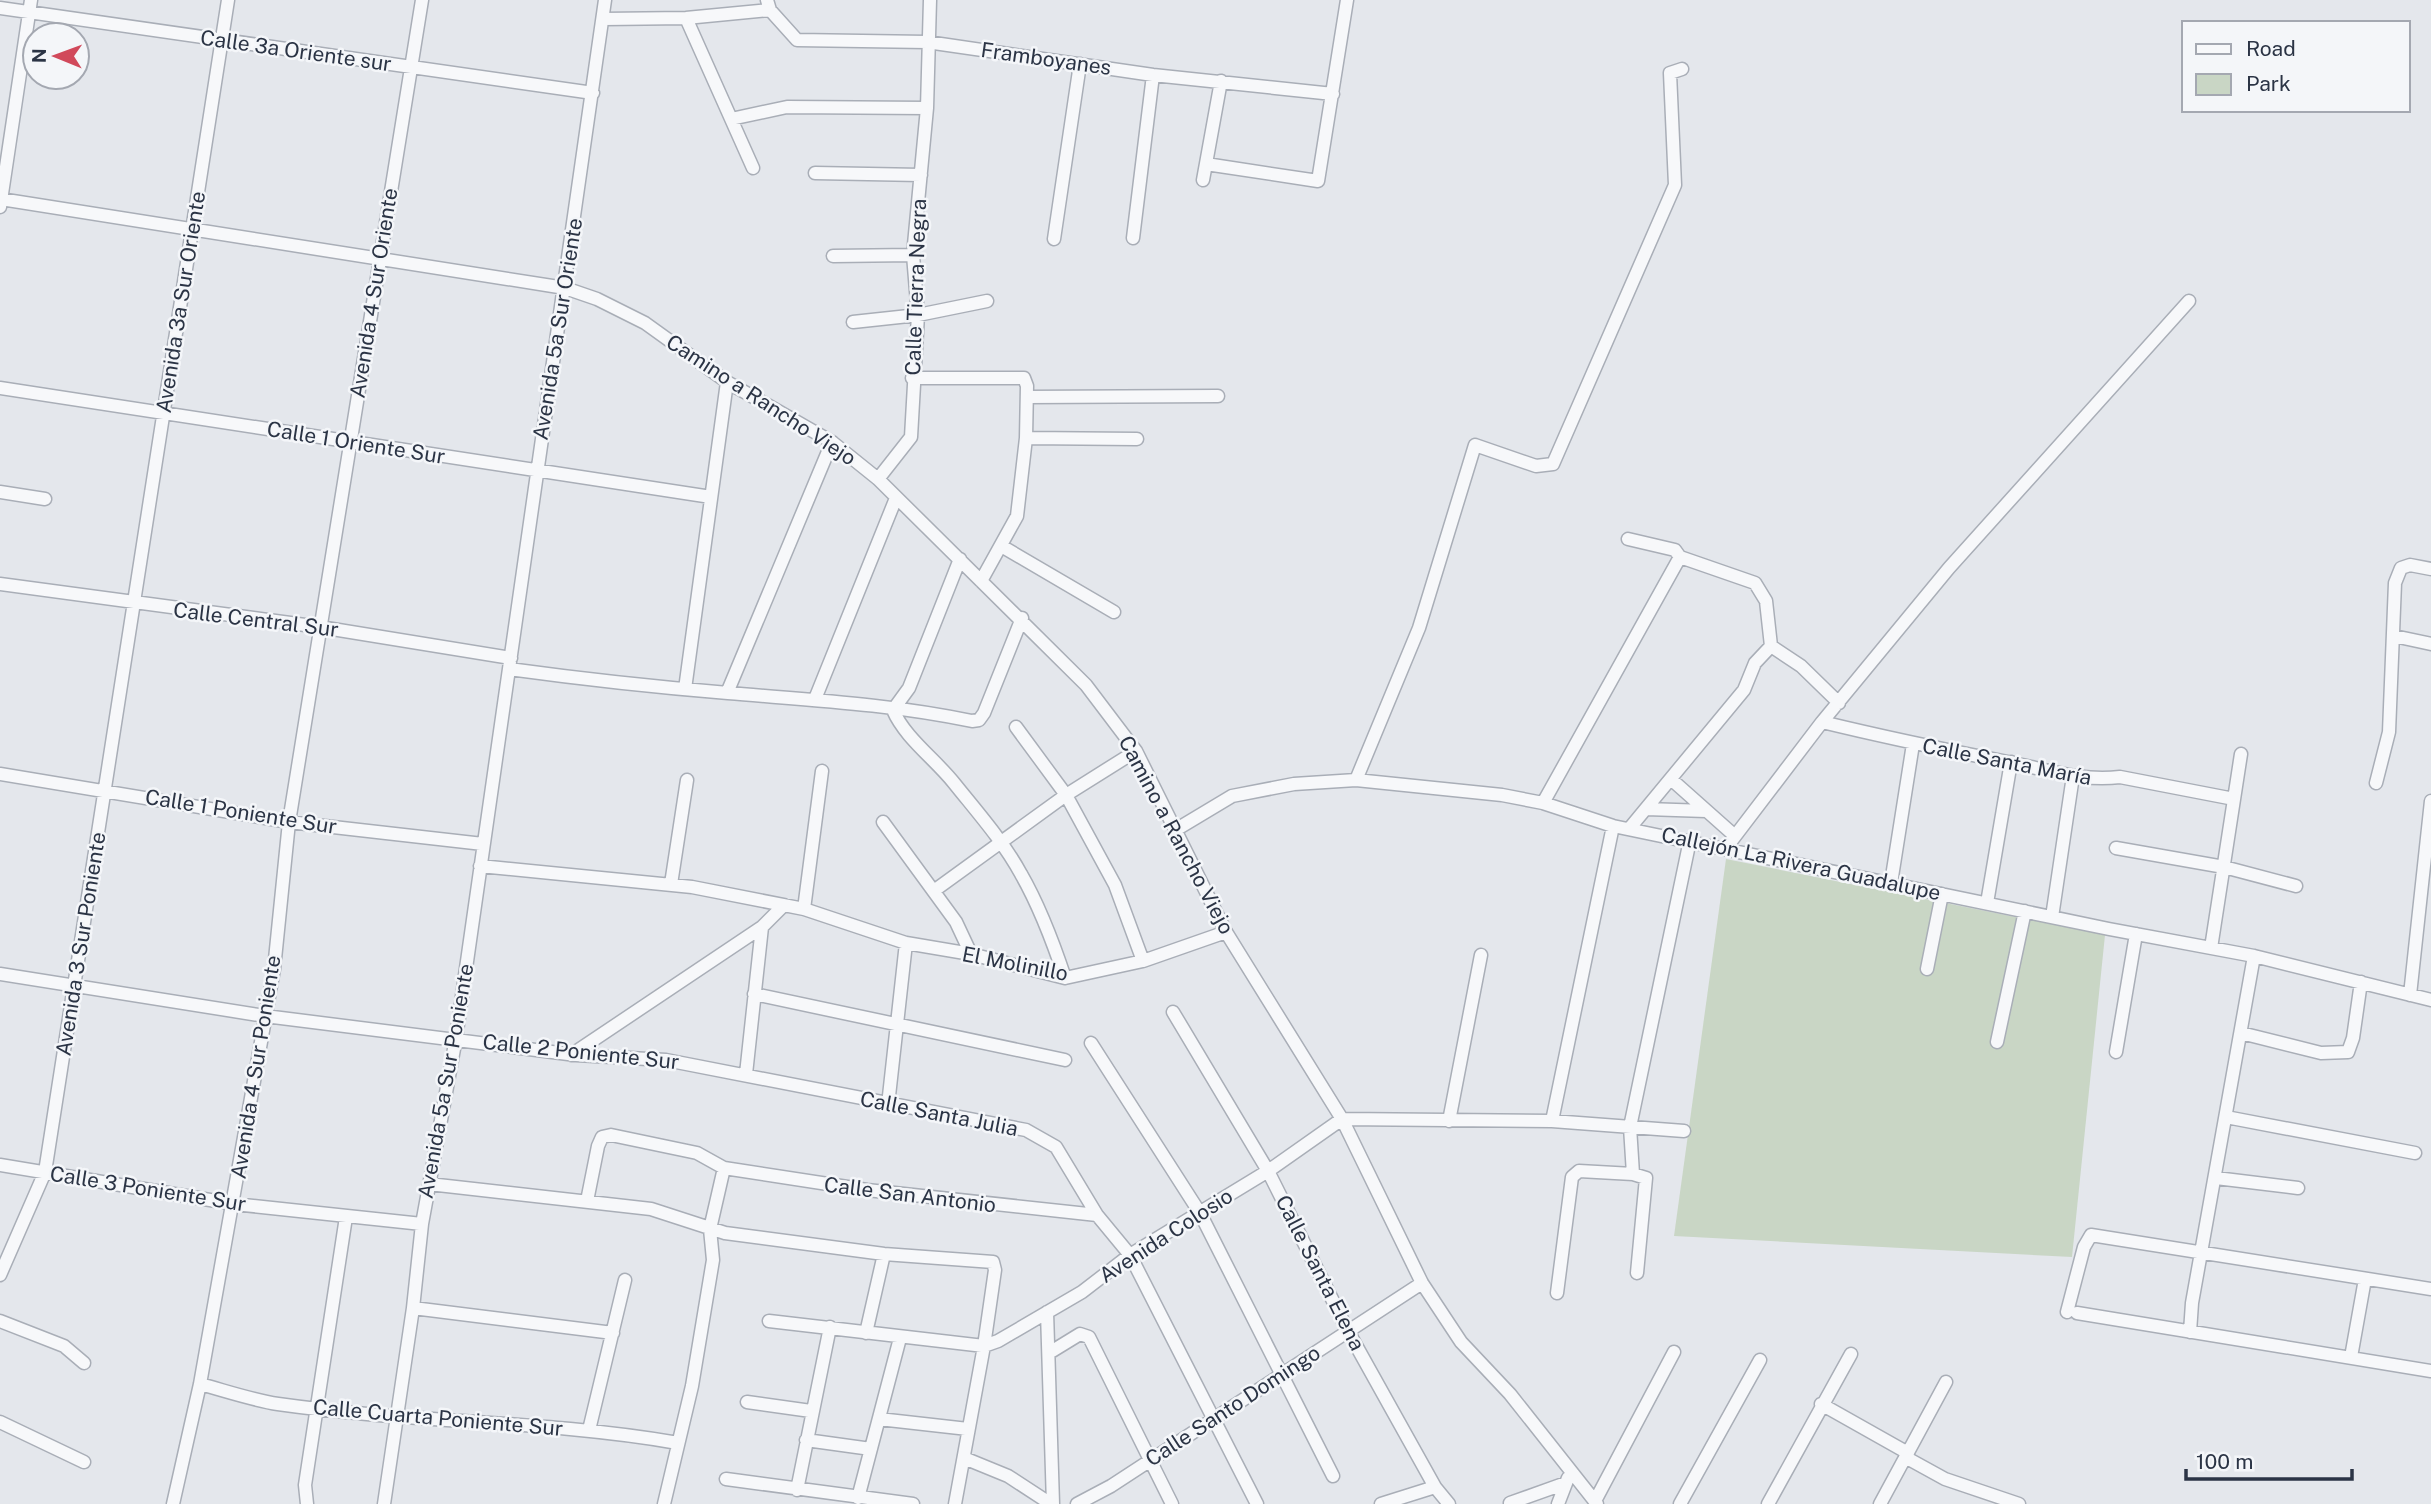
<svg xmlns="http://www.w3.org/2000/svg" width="2431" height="1504" viewBox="0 0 2431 1504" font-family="'Public Sans',sans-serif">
<rect width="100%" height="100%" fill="#e4e7ec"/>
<path fill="#c9d6c5" d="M 1726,859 L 2105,935 L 2072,1257 L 1674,1236 Z"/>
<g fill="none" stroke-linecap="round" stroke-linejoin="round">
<defs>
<path id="minor" d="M 767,0 L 770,10 L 797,40 L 927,42 L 1153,75 L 1333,94
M 0,8 L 593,93
M 686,18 L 753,168
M 604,19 L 686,18 L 770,10
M 731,119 L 787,107 L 927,108
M 1206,164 L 1318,181 L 1347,0
M 815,173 L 921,175
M 1203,180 L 1221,81
M 0,199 L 565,288 L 597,299 L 645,323 L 727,382 L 832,442 L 878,479 L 1086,685 L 1136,751 L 1226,932 L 1342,1119 L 1422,1283 L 1461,1342 L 1510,1394 L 1597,1504
M 0,207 L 31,0
M 1133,238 L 1153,75
M 1054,239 L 1080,64
M 833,256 L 913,255
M 853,322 L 918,315 L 987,301
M 912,378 L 1024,378 L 1027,386 L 1026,438 L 1017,516 L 981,581
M 0,388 L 711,497
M 1027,397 L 1218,396
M 1026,438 L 1137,439
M 878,479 L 911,437 L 918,315 L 913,255 L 927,108 L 930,0
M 0,492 L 45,499
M 1628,539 L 1675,550 L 1680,557 L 1755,583 L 1766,601 L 1771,646 L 1801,666 L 1839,703
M 1003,547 L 1114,612
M 0,584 L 320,627 L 511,658
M 2394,636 L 2431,644
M 509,669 C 582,679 655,687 728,693 C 810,700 891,704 972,721 L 979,720 L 984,713 L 1022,618
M 685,689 L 727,382
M 727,693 L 832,442
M 815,699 L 896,498
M 893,710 C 905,738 935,759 954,783 C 978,813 1003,841 1021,874 C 1040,907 1053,942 1065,978
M 893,710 L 909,688 L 960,559
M 1822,722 C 1884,737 1946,750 2008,762 C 2045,769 2081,782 2120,777 L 2234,799
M 1016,727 L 1066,795 L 1115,885 L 1143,961
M 0,774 L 289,822 L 483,844
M 1356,780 L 1419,628 L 1475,445 L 1536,466 L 1553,464 L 1675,185 L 1670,73 L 1682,69
M 1672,780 L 1735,836
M 2376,783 L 2389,732 L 2395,583 L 2401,568 L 2410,565 L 2431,569
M 1543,803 L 1680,557
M 1646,809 L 1706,811
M 883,822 L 956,922 L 971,954
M 1177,829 L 1232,796 L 1294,784 L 1356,780 L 1502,795 L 1543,803 L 1613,826 L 2109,929 L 2254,956 L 2431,1000
M 1629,829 L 1744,690 L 1755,663 L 1771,646
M 1726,848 L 1822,722 L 1949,568 L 2189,301
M 2116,848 L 2224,867 L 2296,886
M 480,866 L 692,887 L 804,909 L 906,943 L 971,954 L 1065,978 L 1143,961 L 1226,932
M 1891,883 L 1913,744
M 671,884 L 687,780
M 935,890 L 1066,795 L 1136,751
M 1987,903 L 2011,762
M 804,909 L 822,771
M 2052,917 L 2073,776
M 2211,948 L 2241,754
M 1927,969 L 1942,894
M 0,974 L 265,1016 L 576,1055 L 666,1060 L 1026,1130 L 1056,1147 L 1097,1215 L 1130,1255 L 1257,1504
M 754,994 L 1065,1060
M 2410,995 L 2431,801
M 1173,1012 L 1268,1171 L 1348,1331 L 1435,1487 L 1449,1504
M 2241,1033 L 2321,1053 L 2348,1052 L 2353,1038 L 2361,982
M 1997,1042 L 2025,911
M 1091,1043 L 1200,1213 L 1333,1476
M 2116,1052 L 2136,934
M 571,1055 L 762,927
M 746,1074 L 762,927 L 784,905
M 888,1105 L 906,943
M 2226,1117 L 2415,1153
M 1449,1121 L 1481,955
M 1552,1121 L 1613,826
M 0,1165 L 234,1204 L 422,1224
M 1633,1174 L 1630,1127 L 1690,840
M 2216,1178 L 2298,1188
M 429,1184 L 651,1209 L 725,1233 L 884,1254 L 993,1262 L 995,1270 L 984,1346 L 955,1504
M 587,1201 L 598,1146 L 602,1137 L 611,1135 L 697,1153 L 724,1168 L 867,1190 L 1097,1215
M 0,1275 L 45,1172 L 228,0
M 1557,1293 L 1572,1177 L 1579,1171 L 1633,1174 L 1646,1178 L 1637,1273
M 413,1308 L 613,1333
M 1047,1312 L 1053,1504
M 2067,1312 L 2084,1247 L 2091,1235 L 2431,1289
M 2077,1313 L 2431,1371
M 0,1321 L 64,1346 L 84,1363
M 769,1321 L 984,1346 L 998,1341 L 1082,1292 L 1130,1255 L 1268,1171 L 1342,1119 L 1552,1121 L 1684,1131
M 2190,1332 L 2192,1303 L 2254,956
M 866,1333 L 884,1254
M 1049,1353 L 1080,1334 L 1089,1337 L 1172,1504
M 2351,1357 L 2365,1279
M 200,1384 C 226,1391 252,1400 278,1404 C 411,1423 546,1420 678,1443
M 747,1402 L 811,1411
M 1821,1404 L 1908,1453
M 879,1419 L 968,1429
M 0,1422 L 84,1462
M 589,1430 L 625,1280
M 806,1440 L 871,1449
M 1905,1457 L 1945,1479 L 2019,1504
M 964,1458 L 1008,1476 L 1051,1504
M 726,1479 L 913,1504
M 797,1490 L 830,1327
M 858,1498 L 900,1338
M 1595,1501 L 1674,1352
M 1510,1503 L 1566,1483
M 173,1504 L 200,1384 L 274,969 L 289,822 L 422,0
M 307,1504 L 305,1485 L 346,1217
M 384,1504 L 413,1308 L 422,1224 L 456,1038 L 605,0
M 664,1504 L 692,1386 L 713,1260 L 710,1229 L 724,1168
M 1077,1504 L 1111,1486 L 1422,1283
M 1381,1504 L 1435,1487
M 1558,1504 L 1568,1478
M 1680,1504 L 1760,1360
M 1768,1504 L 1851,1354
M 1880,1504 L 1946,1382"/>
</defs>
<use href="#minor" stroke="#a9aeb7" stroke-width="15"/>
<use href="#minor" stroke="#f7f8fa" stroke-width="12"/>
</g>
<g text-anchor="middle" stroke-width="5" stroke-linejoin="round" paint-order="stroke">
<g font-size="21" fill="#2b3445" stroke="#f4f6f9">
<text transform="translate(296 51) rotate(8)" y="7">Calle 3a Oriente sur</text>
<text transform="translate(1046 59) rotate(8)" y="7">Framboyanes</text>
<text transform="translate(916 287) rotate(-88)" y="7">Calle Tierra Negra</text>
<text transform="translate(374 293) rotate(-81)" y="7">Avenida 4 Sur Oriente</text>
<text transform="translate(181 302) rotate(-81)" y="7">Avenida 3a Sur Oriente</text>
<text transform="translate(558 329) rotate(-81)" y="7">Avenida 5a Sur Oriente</text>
<text transform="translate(761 400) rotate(33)" y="7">Camino a Rancho Viejo</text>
<text transform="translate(356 443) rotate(9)" y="7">Calle 1 Oriente Sur</text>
<text transform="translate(256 620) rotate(7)" y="7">Calle Central Sur</text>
<text transform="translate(2007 762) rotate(11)" y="7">Calle Santa María</text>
<text transform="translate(241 812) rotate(9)" y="7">Calle 1 Poniente Sur</text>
<text transform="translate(1176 835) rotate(62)" y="7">Camino a Rancho Viejo</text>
<text transform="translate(1801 864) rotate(12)" y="7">Callejón La Rivera Guadalupe</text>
<text transform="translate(81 944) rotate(-81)" y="7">Avenida 3 Sur Poniente</text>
<text transform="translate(1015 964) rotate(11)" y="7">El Molinillo</text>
<text transform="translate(581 1052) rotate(6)" y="7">Calle 2 Poniente Sur</text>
<text transform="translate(256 1067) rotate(-81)" y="7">Avenida 4 Sur Poniente</text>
<text transform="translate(446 1081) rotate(-80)" y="7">Avenida 5a Sur Poniente</text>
<text transform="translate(939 1114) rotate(11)" y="7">Calle Santa Julia</text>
<text transform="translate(148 1189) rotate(9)" y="7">Calle 3 Poniente Sur</text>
<text transform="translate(910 1195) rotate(7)" y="7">Calle San Antonio</text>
<text transform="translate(1166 1236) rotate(-33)" y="7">Avenida Colosio</text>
<text transform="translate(1320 1273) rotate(63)" y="7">Calle Santa Elena</text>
<text transform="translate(1233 1406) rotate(-33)" y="7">Calle Santo Domingo</text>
<text transform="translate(438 1418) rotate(5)" y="7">Calle Cuarta Poniente Sur</text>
</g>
</g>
<rect x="2182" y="21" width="228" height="91" fill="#f4f6f9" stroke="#a4a8b1" stroke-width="2"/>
<rect x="2196" y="44" width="35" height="10" fill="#f7f8fa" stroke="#a4a8b1" stroke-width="2"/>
<text x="2246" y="56" font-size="21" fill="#2b3445">Road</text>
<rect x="2196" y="74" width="35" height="21" fill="#c9d6c5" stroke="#a4a8b1" stroke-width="2"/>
<text x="2246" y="91" font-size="21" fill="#2b3445">Park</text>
<g transform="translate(56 56) rotate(271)"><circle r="33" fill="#f4f6f9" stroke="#a4a8b1" stroke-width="2"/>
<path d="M0-5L12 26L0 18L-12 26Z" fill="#d1495b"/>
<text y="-10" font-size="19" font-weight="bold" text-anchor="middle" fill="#2b3445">N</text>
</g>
<path d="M2186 1469v10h166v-10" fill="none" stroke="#2b3445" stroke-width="3.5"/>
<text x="2196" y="1469" font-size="21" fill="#2b3445" stroke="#f4f6f9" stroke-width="5" paint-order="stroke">100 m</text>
</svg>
